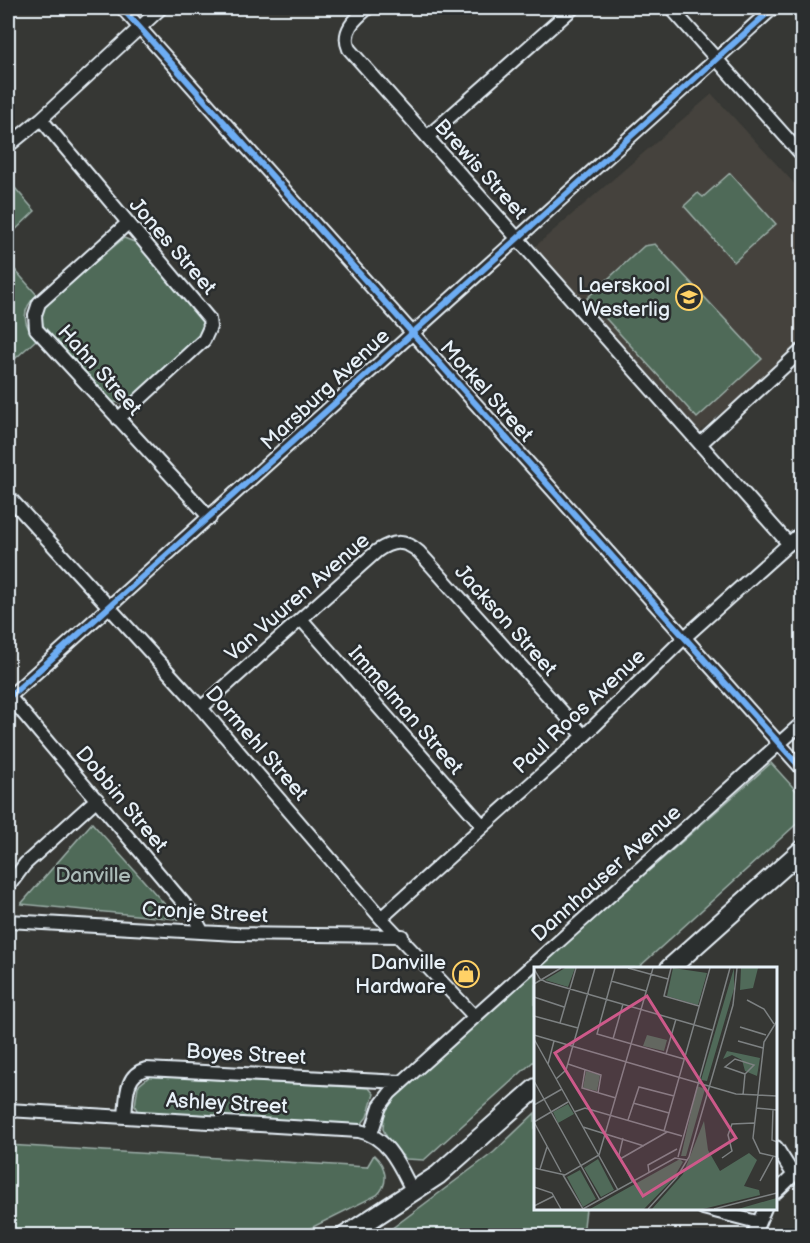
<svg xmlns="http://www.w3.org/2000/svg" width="810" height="1243" viewBox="0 0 810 1243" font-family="'Balsamiq Sans',sans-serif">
<rect width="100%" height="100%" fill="#363734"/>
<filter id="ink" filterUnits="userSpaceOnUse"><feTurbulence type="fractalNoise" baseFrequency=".0167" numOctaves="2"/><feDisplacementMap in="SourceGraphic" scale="12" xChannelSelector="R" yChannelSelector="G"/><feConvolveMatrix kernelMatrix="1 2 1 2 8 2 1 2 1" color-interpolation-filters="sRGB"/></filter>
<g filter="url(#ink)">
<path fill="#44423c" d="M 712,94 L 802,192 L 802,344 L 699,432 L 532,249 Z"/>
<path fill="#506a59" stroke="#9caea8" stroke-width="1.5" d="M 730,173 L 776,224 L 734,262 L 684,206 L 698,193 L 703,197 Z
M 8,180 L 35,211 L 8,237 Z
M 124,238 L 137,243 L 200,314 L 203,325 L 198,337 L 130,399 L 120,403 L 110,401 L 44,328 L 40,314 L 49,301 Z
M 655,244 L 762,359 L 697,418 L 587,298 L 644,246 Z
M 8,262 L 37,295 C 20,310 23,324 36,340 L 8,365 Z
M 771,763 L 802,797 L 802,819 L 638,968 L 539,968 Z
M 92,823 L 178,919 L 21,904 Z
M 535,972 L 535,1060 L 424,1160 L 406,1159 L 390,1144 L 383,1129 L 384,1116 L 393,1098 Z
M 150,1076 L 369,1088 L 374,1094 L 367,1117 L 360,1126 L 138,1112 L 135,1106 L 138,1086 Z
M 535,1113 L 536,1208 L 586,1209 L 583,1235 L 383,1235 L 494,1152 Z
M 8,1145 L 367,1167 L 374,1155 C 386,1166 390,1183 377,1195 L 297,1235 L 8,1235 Z"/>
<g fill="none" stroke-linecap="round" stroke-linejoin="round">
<defs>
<path id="minor" d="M 122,8 L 802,769
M 368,8 C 355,19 341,31 349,49 L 789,544
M 671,8 L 802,155
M 41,119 L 209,319 L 210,327 L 204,340 L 118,419
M 427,137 L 573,8
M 8,146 L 41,119 L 161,8
M 128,223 L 39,303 L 35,315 L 36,329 L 210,518
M 700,444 L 802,350
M 8,496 L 201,708 L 381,918 L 475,1017
M 301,619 L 483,826
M 8,695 L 192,913 L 202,931
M 8,698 L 773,8
M 201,708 L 377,551 C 392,541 404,539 419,552 L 584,736
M 8,887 L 25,864 L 97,799
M 381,918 L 584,736 L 685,637 L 802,532
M 8,921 L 236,934 L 402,936
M 8,1110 L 359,1131 C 389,1137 400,1167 413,1192
M 125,1117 C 127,1098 124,1075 146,1069 L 402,1082
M 371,1134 L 380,1106 L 390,1093 L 802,723
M 776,1147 L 793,1174
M 776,1192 L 802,1167
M 703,1208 L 757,1222
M 753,1236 L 765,1208"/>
<path id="secondary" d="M 670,968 L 802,850
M 345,1236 L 438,1175 L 536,1088"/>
</defs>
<use href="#minor" stroke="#e8f1f8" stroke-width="16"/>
<use href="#secondary" stroke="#e8f1f8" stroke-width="22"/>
<use href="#minor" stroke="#2a2d2e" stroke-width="12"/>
<use href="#secondary" stroke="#2a2d2e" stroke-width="18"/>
<defs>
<path id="cycleway" d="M 122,8 L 802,769
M 8,698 L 773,8"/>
</defs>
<use href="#cycleway" stroke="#2a2d2e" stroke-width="10"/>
<use href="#cycleway" stroke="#6dadf4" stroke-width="6"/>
</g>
</g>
<defs>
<symbol id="school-ring" viewBox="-11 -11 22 22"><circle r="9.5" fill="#2a2d2e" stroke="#ffd166" stroke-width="1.5"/><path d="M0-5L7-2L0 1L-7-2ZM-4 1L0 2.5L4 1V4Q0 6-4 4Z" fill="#ffd166"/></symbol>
<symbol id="shop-ring" viewBox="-11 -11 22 22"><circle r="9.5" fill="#2a2d2e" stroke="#ffd166" stroke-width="1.5"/><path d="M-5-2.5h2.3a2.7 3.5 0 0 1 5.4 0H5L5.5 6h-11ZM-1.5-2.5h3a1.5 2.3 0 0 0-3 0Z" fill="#ffd166"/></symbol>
</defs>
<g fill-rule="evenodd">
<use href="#school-ring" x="674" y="282" width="30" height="30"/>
<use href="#shop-ring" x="451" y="959" width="30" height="30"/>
</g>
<g text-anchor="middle" stroke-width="5" stroke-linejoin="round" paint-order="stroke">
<g font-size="21" fill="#e8f1f8" stroke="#2a2d2e">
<text transform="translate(481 169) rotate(48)" y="7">Brewis Street</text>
<text transform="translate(173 246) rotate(49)" y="7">Jones Street</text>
<text transform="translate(100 370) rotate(48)" y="7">Hahn Street</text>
<text transform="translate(325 389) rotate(-43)" y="7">Marsburg Avenue</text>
<text transform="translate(487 391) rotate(48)" y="7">Morkel Street</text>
<text transform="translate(297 597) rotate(-41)" y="7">Van Vuuren Avenue</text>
<text transform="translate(506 620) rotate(48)" y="7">Jackson Street</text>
<text transform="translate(406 710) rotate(49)" y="7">Immelman Street</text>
<text transform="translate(579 711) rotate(-43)" y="7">Paul Roos Avenue</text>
<text transform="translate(257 743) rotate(49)" y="7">Dormehl Street</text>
<text transform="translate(122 799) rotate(50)" y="7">Dobbin Street</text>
<text transform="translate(606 873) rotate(-42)" y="7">Dannhauser Avenue</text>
<text transform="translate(205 912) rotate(3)" y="7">Cronje Street</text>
<text transform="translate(246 1054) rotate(3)" y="7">Boyes Street</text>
<text transform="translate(227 1103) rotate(3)" y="7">Ashley Street</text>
</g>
<g font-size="21" fill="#e8f1f8" stroke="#2a2d2e" text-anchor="end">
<text x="670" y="292">Laerskool<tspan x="670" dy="24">Westerlig</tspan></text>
<text x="446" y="969">Danville<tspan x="446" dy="24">Hardware</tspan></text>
</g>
<g font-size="21" fill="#abbbb8" stroke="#2a2d2e">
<text x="93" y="882">Danville</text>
</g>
</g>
<g transform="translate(534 967)">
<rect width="243" height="243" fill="#363734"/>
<path d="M 31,1 L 41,1 L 34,20 L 11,13 ZM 139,1 L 173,6 L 164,38 L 133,29 ZM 200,1 L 200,22 L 173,114 L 167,113 ZM 207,1 L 224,1 L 219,21 L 206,23 ZM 113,68 L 133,73 L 130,84 L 109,79 ZM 193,84 L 226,91 L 223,109 L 211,104 L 208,93 L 198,88 L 189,92 ZM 52,104 L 66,108 L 63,124 L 49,121 ZM 163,119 L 171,122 L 152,189 L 147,189 ZM 34,137 L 40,147 L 24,156 L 19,145 ZM 170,154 L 174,183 L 186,204 L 215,186 L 223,193 L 210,219 L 225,223 L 226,228 L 169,242 L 118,242 L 149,207 ZM 64,192 L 80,223 L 67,230 L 50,201 ZM 146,192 L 149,195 L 139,212 L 110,242 L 56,242 ZM 46,203 L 62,232 L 49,240 L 33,210 ZM 243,231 L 243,242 L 204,242 L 239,232 Z" fill="#506a59"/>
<path fill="none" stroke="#7d8182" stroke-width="1.5" d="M 81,1 L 63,67 L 150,92M 94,1 L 134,12M 137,1 L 130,29 L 165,39M 0,2 L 6,12 L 12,15 L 178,63M 77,14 L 112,24M 0,17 L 27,1M 0,30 L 30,40M 213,33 L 230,42 L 240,57M 0,49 L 44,61M 243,54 L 230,75 L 219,171 L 226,186 L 243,190M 26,56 L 42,1M 206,60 L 232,68M 0,68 L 202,127 L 243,129M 0,72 L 84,223M 79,72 L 89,37M 204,74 L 229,81M 132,87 L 142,52M 14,97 L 20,74M 34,97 L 67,108 L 64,126M 51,103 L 48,121 L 82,131M 22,112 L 32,103 L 61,1M 0,114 L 66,233M 209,128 L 211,107 L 220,98 L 201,92 L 191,100 L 211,107M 99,136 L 135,146M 0,138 L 28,122M 222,141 L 243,143M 239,142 L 238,173 L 243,175M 40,145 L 51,141 L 148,169M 94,153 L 105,120 L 140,129M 0,155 L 27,205M 0,155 L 34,135M 49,160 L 110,179M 130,164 L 176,1M 89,171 L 85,188 L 98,214M 144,190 L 196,1M 188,191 L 198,184 L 194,168 L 198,157 L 220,156M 86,192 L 133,165M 0,201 L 31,208 L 65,188 L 119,1M 6,202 L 13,180M 115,205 L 114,198 L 143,182M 29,208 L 49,242 L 141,191 L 153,193M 226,214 L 239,190M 0,220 L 18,226 L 27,242M 0,239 L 20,229M 114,242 L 143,210 L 155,190 L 199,38 L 203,1M 180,242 L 243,226"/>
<path fill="#cd598a" fill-opacity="0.15" stroke="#cd598a" stroke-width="3" d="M 113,29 L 202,171 L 109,229 L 21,86 Z"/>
<rect width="243" height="243" fill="none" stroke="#e8f1f8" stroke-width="3"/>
</g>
<rect width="810" height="1243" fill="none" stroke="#2a2d2e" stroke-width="30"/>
<rect x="15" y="15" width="780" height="1213" fill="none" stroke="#e8f1f8" stroke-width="2" filter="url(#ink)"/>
</svg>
